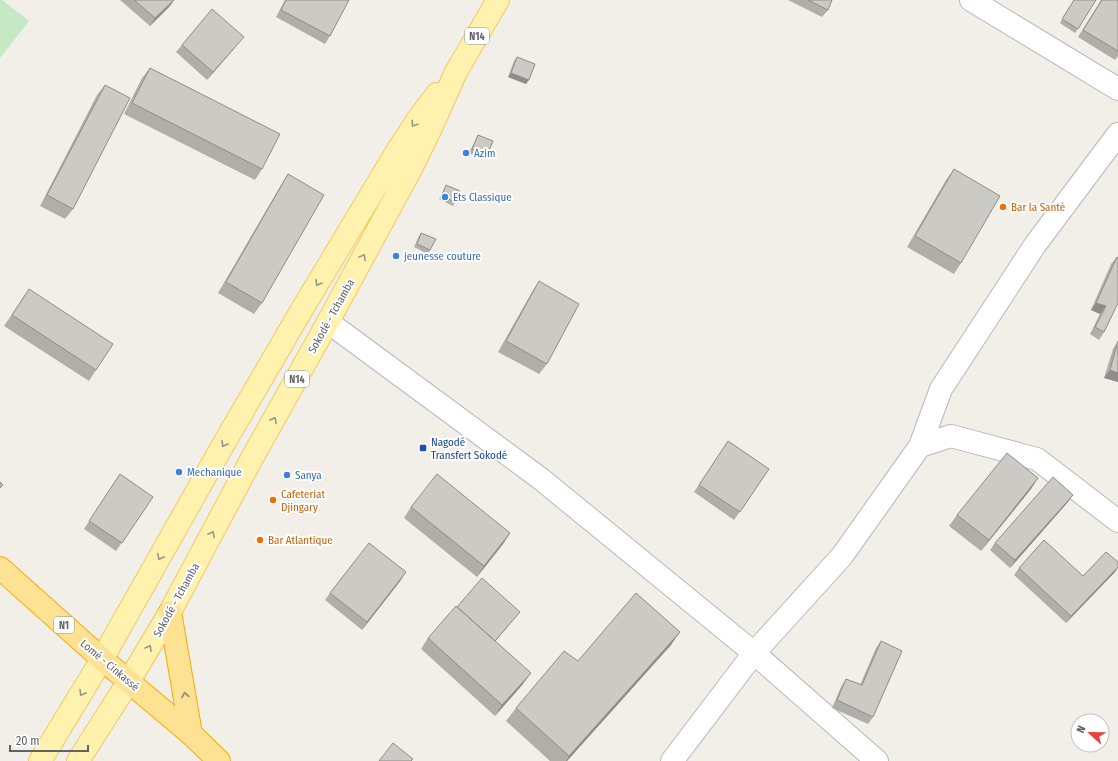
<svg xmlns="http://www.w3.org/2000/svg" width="1118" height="761" viewBox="0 0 1118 761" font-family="'Fira Sans Condensed',sans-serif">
<rect width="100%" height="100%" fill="#f1efe8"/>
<path fill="#c5e8c5" d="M 0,0 L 2,0 L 29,21 L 0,58 Z"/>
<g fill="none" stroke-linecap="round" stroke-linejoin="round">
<defs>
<path id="minor" d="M 971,0 L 1118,89
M 328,322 L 541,479 L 754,653 L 877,761
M 920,446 L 951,436 L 1037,459 L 1118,521
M 672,761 L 754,653 L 842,556 L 920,446 L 941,389 L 1035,245 L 1118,134"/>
<path id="major" d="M 40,761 L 102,659 L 223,445 L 301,311 L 396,153 L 418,119 L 437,94
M 78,761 L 129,681 L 170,612 L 251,460 L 328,322 L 414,163 L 430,130 L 456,72 L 498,0"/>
<path id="highway" d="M 0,568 L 102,659 L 191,734 L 219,761
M 170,612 L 191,734"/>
</defs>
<use href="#minor" stroke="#b5b8bc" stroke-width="24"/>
<use href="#major" stroke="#f2c960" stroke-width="24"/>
<use href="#highway" stroke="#f9ab00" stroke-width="24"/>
<use href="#minor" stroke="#fff" stroke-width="22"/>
<use href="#major" stroke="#fff2af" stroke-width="22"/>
<use href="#highway" stroke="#fde293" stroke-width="22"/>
</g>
<path fill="#afaea9" d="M 120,0 L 174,0 L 170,6 L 150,26 Z
M 285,0 L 349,0 L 330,36 L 325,44 L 276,17 Z
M 788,0 L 832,0 L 828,10 L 822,17 Z
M 1074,0 L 1078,29 L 1075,33 L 1060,23 Z
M 1101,0 L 1118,0 L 1118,56 L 1115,60 L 1078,37 Z
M 238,44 L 207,80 L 176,52 L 182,45 Z
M 517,57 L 526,84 L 508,77 L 514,61 Z
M 150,68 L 262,169 L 255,180 L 124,114 L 142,78 Z
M 105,85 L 73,209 L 65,219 L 40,206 L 97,95 Z
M 478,135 L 487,155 L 484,159 L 469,153 Z
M 954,169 L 961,263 L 954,274 L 907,247 L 946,180 Z
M 288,174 L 262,303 L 254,314 L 218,293 L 281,185 Z
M 446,185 L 455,202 L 453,206 L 439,199 Z
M 421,233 L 430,250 L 428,254 L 414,247 L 419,236 Z
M 1117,257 L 1104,332 L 1099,340 L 1090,334 L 1100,314 L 1091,310 L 1111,264 Z
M 539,281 L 547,364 L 539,374 L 498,352 L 532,292 Z
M 29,289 L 96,370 L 89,381 L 4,326 Z
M 1118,341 L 1118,382 L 1104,378 L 1113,349 Z
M 728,441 L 769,469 L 734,520 L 694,492 Z
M 120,474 L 153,497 L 116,551 L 84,529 Z
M 1038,478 L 1031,489 L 981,551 L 949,526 L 957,515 Z
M 1068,502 L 1010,568 L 990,550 L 995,543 Z
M 411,507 L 510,533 L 503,544 L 477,577 L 404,518 Z
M 1118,562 L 1118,567 L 1115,572 L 1066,623 L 1014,575 L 1019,568 L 1083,576 Z
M 401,580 L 362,630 L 325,600 L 330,593 Z
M 520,612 L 514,619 L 495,641 L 523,684 L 495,716 L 421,649 L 428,638 Z
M 881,641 L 873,717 L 868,724 L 832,708 L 841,687 L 846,679 L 860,685 L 876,648 Z
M 671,645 L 567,761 L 550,761 L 506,721 L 516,708 L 578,661 Z"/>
<path fill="#8f8d8a" d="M 174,0 L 170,6 L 150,26 L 155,18 Z
M 244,37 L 238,44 L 207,80 L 213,72 Z
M 511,73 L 529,80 L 526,84 L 508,77 Z
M 1096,303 L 1106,306 L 1100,314 L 1091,310 Z
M 1110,370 L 1118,373 L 1118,382 L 1104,378 Z
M 1038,478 L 1031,489 L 981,551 L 989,540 Z
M 1073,495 L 1068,502 L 1010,568 L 1015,560 Z
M 510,533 L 503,544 L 477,577 L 484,566 Z
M 1118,567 L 1115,572 L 1066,623 L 1071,616 Z
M 406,572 L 401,580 L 362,630 L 367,622 Z
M 520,612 L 514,619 L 487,651 L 492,643 Z
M 680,632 L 671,645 L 567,761 L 566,761 L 569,756 Z
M 531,673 L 523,684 L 495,716 L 502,705 Z"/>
<path fill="#cccac5" stroke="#8f8d8a" d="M 134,0 L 174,0 L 155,18 Z
M 286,0 L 349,0 L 330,36 L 281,10 Z
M 808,0 L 832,0 L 828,10 Z
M 1074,0 L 1096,0 L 1078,29 L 1062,19 Z
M 1102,0 L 1118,0 L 1118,51 L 1083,30 Z
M 212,9 L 244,37 L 213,72 L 182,45 Z
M 517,57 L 535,64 L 529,80 L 511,73 Z
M 150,68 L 280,134 L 262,169 L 132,103 Z
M 105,85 L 130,98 L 73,209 L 47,195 Z
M 478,135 L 493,141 L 487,155 L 472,149 Z
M 954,169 L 1000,196 L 961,263 L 915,236 Z
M 288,174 L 324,195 L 262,303 L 226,282 Z
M 446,185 L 460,191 L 455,202 L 442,196 Z
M 421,233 L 436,239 L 430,250 L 417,244 Z
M 1117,257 L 1118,258 L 1118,303 L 1104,332 L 1095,327 L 1106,306 L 1096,303 Z
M 539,281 L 579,304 L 547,364 L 506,341 Z
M 29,289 L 113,344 L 96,370 L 12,315 Z
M 1118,341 L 1118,373 L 1110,370 Z
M 728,441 L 769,469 L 740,512 L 699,485 Z
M 1007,453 L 1038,478 L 989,540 L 957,515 Z
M 120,474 L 153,497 L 122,543 L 89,521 Z
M 437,474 L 510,533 L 484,566 L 411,507 Z
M 1053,477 L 1073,495 L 1015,560 L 995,543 Z
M 0,482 L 3,485 L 0,488 Z
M 1044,540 L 1083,576 L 1106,552 L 1118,562 L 1118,567 L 1071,616 L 1019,568 Z
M 369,543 L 406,572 L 367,622 L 330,593 Z
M 482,578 L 520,612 L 495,641 L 457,607 Z
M 636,593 L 680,632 L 569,756 L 516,708 L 564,651 L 578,661 Z
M 456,606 L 531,673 L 502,705 L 428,638 Z
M 881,641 L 902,651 L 873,717 L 837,700 L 846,679 L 862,685 Z
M 393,743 L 413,759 L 411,761 L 379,761 Z"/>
<defs><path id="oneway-chevron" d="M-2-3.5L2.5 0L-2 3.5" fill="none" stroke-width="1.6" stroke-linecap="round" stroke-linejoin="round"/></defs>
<g stroke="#979581">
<use href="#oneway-chevron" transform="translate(414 124) rotate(124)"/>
<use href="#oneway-chevron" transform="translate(363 257) rotate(-62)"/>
<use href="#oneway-chevron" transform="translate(318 283) rotate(121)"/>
<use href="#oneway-chevron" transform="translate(274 420) rotate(-61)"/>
<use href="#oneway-chevron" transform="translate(224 444) rotate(120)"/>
<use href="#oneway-chevron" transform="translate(212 534) rotate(-62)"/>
<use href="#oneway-chevron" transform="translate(160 557) rotate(119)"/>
<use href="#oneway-chevron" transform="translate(149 648) rotate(-59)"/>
<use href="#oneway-chevron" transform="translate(82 693) rotate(121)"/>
</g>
<use stroke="#8e8975" href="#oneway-chevron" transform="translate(185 695) rotate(-100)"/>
<g fill="#3f7fe0" stroke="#fff" stroke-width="1.5">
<circle cx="466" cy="153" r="4"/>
<circle cx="445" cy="197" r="4"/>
<circle cx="396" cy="256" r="4"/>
<circle cx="179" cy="472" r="4"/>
<circle cx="287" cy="475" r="4"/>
</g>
<g fill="#e8710a" stroke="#fff" stroke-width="1.5">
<circle cx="1003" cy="207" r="4"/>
<circle cx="273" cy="500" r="4"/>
<circle cx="260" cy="540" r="4"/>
</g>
<rect fill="#1a4fb4" stroke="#fff" stroke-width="1.5" x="419" y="444" width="8" height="8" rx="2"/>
<g text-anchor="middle" stroke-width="4" stroke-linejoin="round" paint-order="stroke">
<g fill="#fff" stroke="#8f9295" stroke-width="1">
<rect x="465" y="28" width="24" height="16" rx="3"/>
<rect x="285" y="371" width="24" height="16" rx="3"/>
<rect x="54" y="617" width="20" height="16" rx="3"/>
</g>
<g font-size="10" font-weight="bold" fill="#5f6368">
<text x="477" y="40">N14</text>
<text x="297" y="383">N14</text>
<text x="64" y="629">N1</text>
</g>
<g font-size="11" fill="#366cbe" stroke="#fff" text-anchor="start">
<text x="474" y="157">Azim</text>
<text x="453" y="201">Ets Classique</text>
<text x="404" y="260">jeunesse couture</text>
<text x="187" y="476">Mechanique</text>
<text x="295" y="479">Sanya</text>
</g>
<g font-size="11" fill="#c56008" stroke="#fff" text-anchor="start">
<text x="1011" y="211">Bar la Santé</text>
<text x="281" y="498">Cafeteriat<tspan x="281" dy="13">Djingary</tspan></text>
<text x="268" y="544">Bar Atlantique</text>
</g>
<g font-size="11" fill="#5f6368" stroke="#fff">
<text transform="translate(331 316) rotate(-61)" y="4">Sokodé - Tchamba</text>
<text transform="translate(176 600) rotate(-61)" y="4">Sokodé - Tchamba</text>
<text transform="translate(110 665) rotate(40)" y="4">Lomé - Cinkassé</text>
</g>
<g font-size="11" fill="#164399" stroke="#fff" text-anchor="start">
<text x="431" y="446">Nagodé<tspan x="431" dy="13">Transfert Sokodé</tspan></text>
</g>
</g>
<g transform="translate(1090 733) rotate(292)"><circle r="19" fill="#ffffff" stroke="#bfc1c3"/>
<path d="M0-3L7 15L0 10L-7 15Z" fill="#ea4335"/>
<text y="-6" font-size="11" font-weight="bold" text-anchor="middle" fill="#5f6368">N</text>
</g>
<path d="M10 745v6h78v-6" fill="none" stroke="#5f6368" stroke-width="2"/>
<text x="16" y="745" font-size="12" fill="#5f6368" stroke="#ffffff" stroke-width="3" paint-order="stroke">20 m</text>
</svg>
